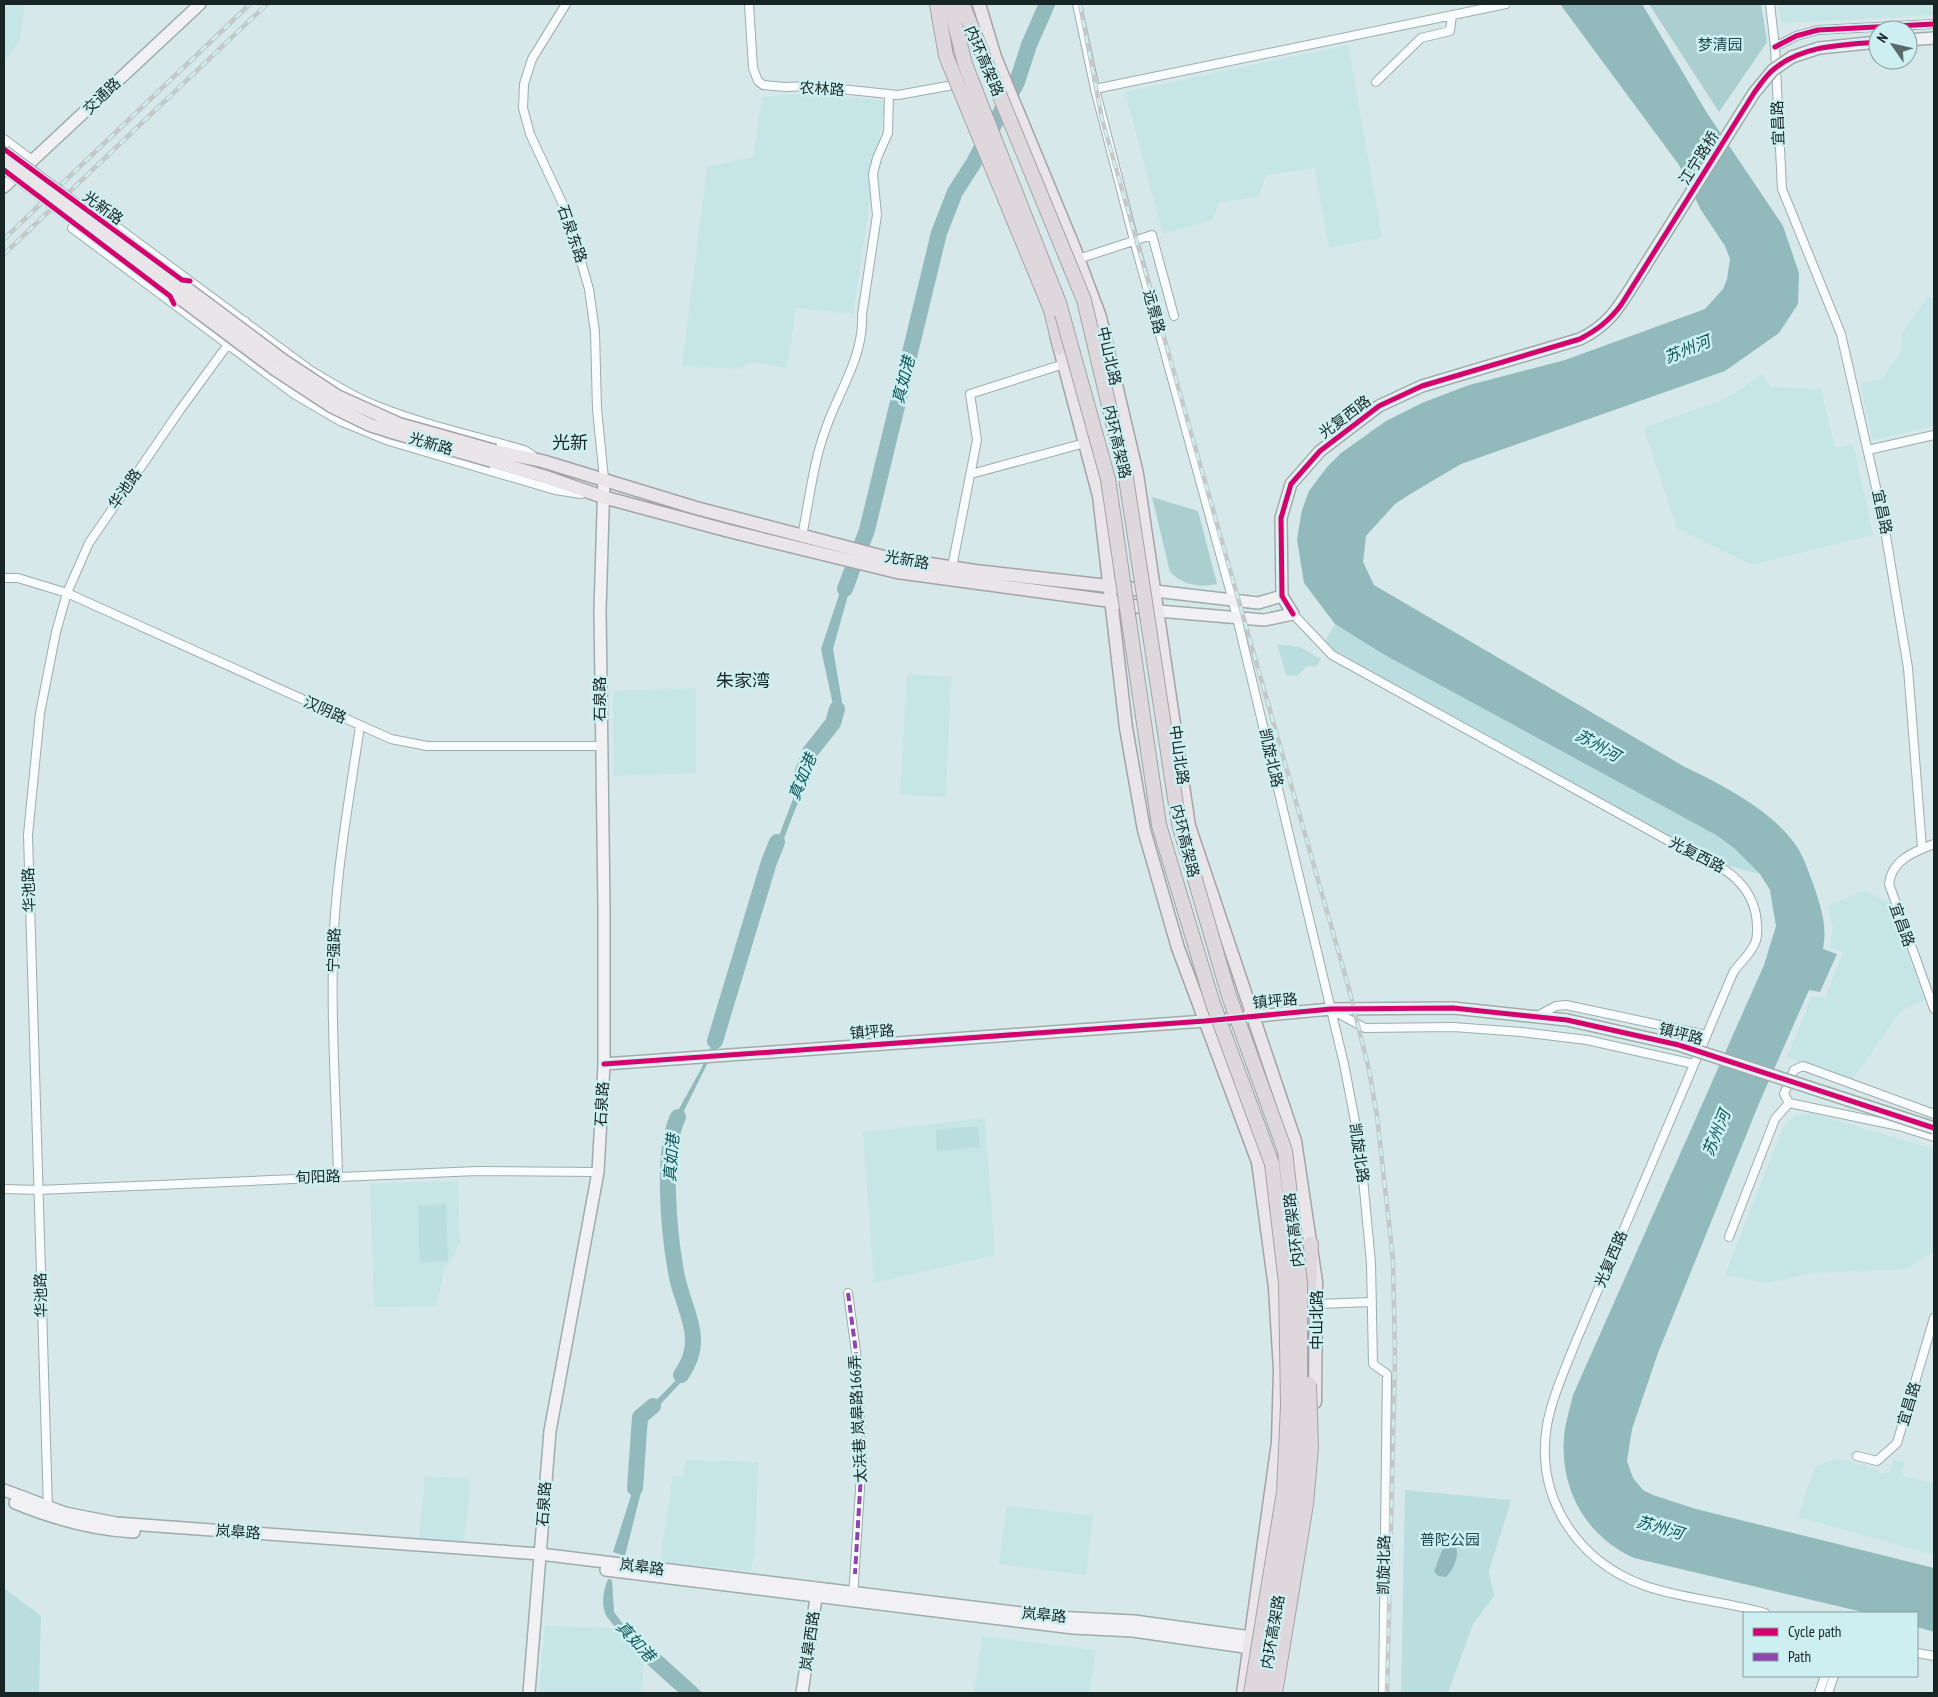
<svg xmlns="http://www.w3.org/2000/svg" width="1938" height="1697" viewBox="0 0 1938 1697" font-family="'PT Sans Narrow','Noto Sans SC',sans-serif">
<rect width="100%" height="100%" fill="#d6e8e9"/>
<path fill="#c5e5e7" d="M 4,4 L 25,4 L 20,40 L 4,62 Z
M 1778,4 L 1934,4 L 1934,15 L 1782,23 Z
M 1348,45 L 1382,237 L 1329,248 L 1315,168 L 1266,175 L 1259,196 L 1219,203 L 1212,220 L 1163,234 L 1125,92 Z
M 810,93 L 885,101 L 853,314 L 796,308 L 787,368 L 751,362 L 738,369 L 682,366 L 707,167 L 753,157 L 762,97 Z
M 1927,298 L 1934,298 L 1934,426 L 1873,440 L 1860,383 L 1882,379 L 1902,350 L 1901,335 Z
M 1762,374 L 1771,387 L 1821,389 L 1835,448 L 1853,444 L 1873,535 L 1752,565 L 1677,528 L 1644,428 L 1727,398 Z
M 907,674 L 951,677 L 946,797 L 900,795 Z
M 696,688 L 696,773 L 614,776 L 613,691 Z
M 1865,890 L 1888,902 L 1925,1000 L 1900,1012 L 1852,1080 L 1787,1057 L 1812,996 L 1825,998 L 1843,953 L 1830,947 L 1833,927 L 1828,906 Z
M 1810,1113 L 1934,1149 L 1934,1251 L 1906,1269 L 1812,1273 L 1768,1283 L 1725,1275 L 1783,1127 L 1796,1115 Z
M 985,1118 L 995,1255 L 874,1283 L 863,1132 Z
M 458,1181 L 460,1243 L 444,1271 L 436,1306 L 374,1307 L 370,1184 Z
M 1838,1458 L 1879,1470 L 1880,1474 L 1890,1472 L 1893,1459 L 1905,1462 L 1901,1475 L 1934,1484 L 1934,1555 L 1798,1517 L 1815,1467 Z
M 686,1460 L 758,1462 L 755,1555 L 750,1571 L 660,1561 L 673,1475 L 682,1477 Z
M 425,1476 L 471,1479 L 464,1542 L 419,1538 Z
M 1007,1506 L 1093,1516 L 1086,1575 L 999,1564 Z
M 545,1626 L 613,1628 L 644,1659 L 642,1693 L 539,1693 Z
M 982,1636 L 1096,1650 L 1090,1693 L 974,1693 Z"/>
<path fill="#badee0" d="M 1335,624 L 1383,654 L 1716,835 L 1734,848 L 1760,874 L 1715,862 L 1323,644 Z
M 1277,644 L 1300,647 L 1321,659 L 1316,667 L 1307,666 L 1297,676 L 1286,675 Z
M 978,1126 L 980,1147 L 937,1151 L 936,1130 Z
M 446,1204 L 448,1261 L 420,1262 L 418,1206 Z
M 1405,1490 L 1511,1500 L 1489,1571 L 1494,1596 L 1473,1624 L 1448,1693 L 1401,1693 Z
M 4,1588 L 41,1616 L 39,1693 L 4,1693 Z"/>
<path fill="#abced0" d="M 1649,4 L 1761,4 L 1767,42 L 1719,112 Z
M 1152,497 L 1198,511 L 1217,584 C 1198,588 1184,585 1170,572 Z"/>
<path fill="#92babd" d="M 1560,4 L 1642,4 L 1707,113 L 1783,226 L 1799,273 L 1798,304 L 1779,333 L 1725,371 L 1461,464 L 1412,493 L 1395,504 L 1366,536 L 1363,562 L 1374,585 L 1685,767 C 1723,785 1777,813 1799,850 C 1806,863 1810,876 1815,889 C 1822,911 1827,926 1823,949 L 1837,954 L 1820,992 L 1809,990 L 1760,1101 L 1658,1353 L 1632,1429 L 1627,1461 L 1633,1478 L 1643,1490 L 1653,1495 L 1696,1509 L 1934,1568 L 1934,1632 L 1917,1627 L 1917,1613 L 1867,1613 L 1634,1558 C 1586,1536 1560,1490 1564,1437 C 1565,1423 1570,1409 1573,1395 L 1764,965 L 1776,926 L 1770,890 L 1760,874 L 1734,848 L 1716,835 L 1383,654 L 1335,624 L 1304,583 L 1297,539 L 1302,510 L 1309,491 L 1327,467 L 1341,453 L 1386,421 L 1422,403 L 1469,385 L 1565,360 L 1705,309 L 1723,289 L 1727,279 L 1730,259 L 1725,246 L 1701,210 L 1679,165 Z
M 848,568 L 855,570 L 833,649 L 843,708 L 839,726 L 816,756 L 774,864 L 726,1026 L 671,1137 L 668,1163 L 670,1218 L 676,1234 L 685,1282 L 695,1312 L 701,1344 L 684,1379 L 646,1420 L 643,1484 L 625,1556 L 613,1552 L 636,1480 L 640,1417 L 679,1377 L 695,1344 L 666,1219 L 665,1163 L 669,1127 L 701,1069 L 721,1025 L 769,862 L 809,757 L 829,728 L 833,705 L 821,649 Z
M 1453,1539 C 1461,1553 1456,1566 1446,1577 L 1438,1576 L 1434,1571 L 1443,1548 Z
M 608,1579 L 612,1580 L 614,1612 L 635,1640 L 703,1693 L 691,1693 C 675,1680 611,1629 605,1613 C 601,1602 604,1589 608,1579 Z"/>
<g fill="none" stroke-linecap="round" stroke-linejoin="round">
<path stroke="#92babd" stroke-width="16" d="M 845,589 L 867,530 L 939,233 L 955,192 L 973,164 L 1017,82 L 1029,45 L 1047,4
M 801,777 L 810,752 L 833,723 L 837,709
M 715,1041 L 769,862 L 777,842
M 678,1117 C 661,1152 669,1233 676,1272 C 682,1309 708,1338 681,1375
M 635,1488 L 640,1417 L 653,1406
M 650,1656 L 691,1693"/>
<defs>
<path id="street" d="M 566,4 L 532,59 L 524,84 L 523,108 L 530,134 L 567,213 L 589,289 L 595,332 L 597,409 L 604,479
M 749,4 L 753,68 L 758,81 L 763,85 L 785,87 L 812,86 L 898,95 L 959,84
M 1077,4 L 1095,89 L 1134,240 L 1233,601 L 1344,1064 L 1360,1147 L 1371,1263 L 1373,1364 L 1387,1374 L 1383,1693
M 1770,4 L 1775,47 L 1782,189 L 1841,334 L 1883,518 L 1908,668 L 1922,848
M 1775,47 L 1796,36 L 1818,30 L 1934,24
M 1376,82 L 1421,38 L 1450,31 L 1452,15
M 1095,89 L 1506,4
M 4,139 L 32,160
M 1078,259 L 1152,235 L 1174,316
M 1868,450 L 1934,435
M 532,455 L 524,450 C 475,436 424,425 377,406 C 353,397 332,383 310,370 L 90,207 L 72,228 L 294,394 L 340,421 L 389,441 L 555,490 L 581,494
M 971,474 L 1085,443
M 802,536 C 809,502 813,464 825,431 C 838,392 864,357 862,315 L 877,215 L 873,174 L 877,158 L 888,133 L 889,95
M 952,567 L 977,440 L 970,394 L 1064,364
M 4,578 L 18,578 L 67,593 L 391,739 L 427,746 L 601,746
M 1293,614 L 1332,655 L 1676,845 C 1710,861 1748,874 1756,915 C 1757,924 1759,937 1754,945 C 1749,956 1739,963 1733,973 L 1574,1346 C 1564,1372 1552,1398 1547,1425 C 1535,1497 1576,1560 1643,1585 C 1681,1599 1725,1601 1765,1613
M 1934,844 C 1913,852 1892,860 1889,884 L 1934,1009
M 1332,1010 L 1365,1028 L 1453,1027 L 1521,1032 L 1587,1040 L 1694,1064
M 1537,1016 L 1556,1006 L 1566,1005 L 1707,1035
M 1789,1103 L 1784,1094 L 1794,1070 L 1803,1066 L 1934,1114
M 338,1176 C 336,1094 330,1011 334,929 C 338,861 350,793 360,726
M 4,1189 L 38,1190 L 159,1185 L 477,1171 L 598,1172
M 1729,1237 L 1775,1119 L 1789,1103 L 1899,1126 L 1934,1137
M 848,1293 L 856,1352 L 862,1458 L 853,1597
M 1317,1304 L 1372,1302
M 1857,1456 L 1877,1461 L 1897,1443 L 1934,1318
M 48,1509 L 28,835 L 40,713 L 56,632 L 67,593 L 89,543 L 180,410 L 245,321
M 1917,1653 L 1934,1656
M 1819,1693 L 1825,1676
M 1828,1693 L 1834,1676"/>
<path id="secondary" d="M 1908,40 L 1934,38
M 1792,57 L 1819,48 L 1878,42
M 4,187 L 200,4
M 1155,591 L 1258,603 L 1282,596
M 1158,611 L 1264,620 L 1293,614 L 1282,596 L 1281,518 L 1291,484 L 1320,451 L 1379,406 L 1422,386 L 1580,339 C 1609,325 1619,307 1636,280
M 604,1064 L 1205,1021 L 1331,1009 L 1453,1008 L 1567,1020
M 4,1490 L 65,1513 L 116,1523 L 540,1554 L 1054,1617 L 1134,1621 L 1258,1638
M 15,1503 C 54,1519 92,1530 134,1532
M 606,1570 L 1073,1628 L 1133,1631 L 1258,1649
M 529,1693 L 550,1431 L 598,1172 L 604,1064 L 604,908 L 600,610 L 604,479
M 802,1693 L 817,1591"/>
<path id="primary" d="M 979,4 L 995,57 L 1073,245 L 1100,317 L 1137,474 L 1189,826 L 1295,1141 L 1316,1282 L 1315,1402
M 945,27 L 974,108
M 1057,338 L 1099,496 L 1126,728 L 1144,830 L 1178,948 L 1258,1162 L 1275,1288 L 1280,1370 L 1278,1442 L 1243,1693
M 495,451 L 542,461 L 696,508 L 884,557 L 975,571 L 1153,591
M 492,461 L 543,476 L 603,497 L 729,531 L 897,572 L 1111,601 L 1154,610"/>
<path id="highway" d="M 1051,310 L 1060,347
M 1308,1309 L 1311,1244"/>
</defs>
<use href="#street" stroke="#9eacac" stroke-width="10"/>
<use href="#secondary" stroke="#9eacac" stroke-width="14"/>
<use href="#primary" stroke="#a4a3a9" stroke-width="15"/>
<use href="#highway" stroke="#a4a3a9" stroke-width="16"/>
<use href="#street" stroke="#f9fcfc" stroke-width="8"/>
<use href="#secondary" stroke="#f1f0f2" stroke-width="11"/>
<use href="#primary" stroke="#e9e5e8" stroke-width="12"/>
<use href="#highway" stroke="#ded7db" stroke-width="14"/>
<defs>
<path id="rail" d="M 1080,4 L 1102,119 L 1349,989 L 1369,1070 L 1377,1116 L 1393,1259 L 1395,1360 L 1387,1693
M 4,239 L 250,4
M 4,254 L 267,4"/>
</defs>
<use href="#rail" stroke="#c3c8c8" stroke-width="4.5"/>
<use href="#rail" stroke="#ceeff1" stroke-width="2.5" stroke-dasharray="8" stroke-linecap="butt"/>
<defs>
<path id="secondary-bridge" d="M 1636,280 L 1754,93 L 1773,70 L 1792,57
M 1567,1020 L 1679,1045 L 1934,1128"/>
<path id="primary-bridge" d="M 4,152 L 284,361 L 337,396 L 399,424 L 495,451
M 4,166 L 276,370 L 331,406 L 370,425 L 395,433 L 492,461"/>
<path id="highway-bridge" d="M 937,4 L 946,56 L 1051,310
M 950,4 L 965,64 L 1059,303 L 1108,479 L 1159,825 L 1212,1001 L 1272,1164 L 1286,1283 L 1288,1406 L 1284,1492 L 1251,1693
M 962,4 L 1084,300 L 1126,478 L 1179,824 L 1229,996 L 1285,1151 L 1300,1283 L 1300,1407 L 1296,1490 L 1262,1693
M 1275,1693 L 1306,1504 L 1311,1447 L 1309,1384"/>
</defs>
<use href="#secondary-bridge" stroke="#9eacac" stroke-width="14" stroke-linecap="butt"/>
<use href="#primary-bridge" stroke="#a4a3a9" stroke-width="15" stroke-linecap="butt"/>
<use href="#highway-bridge" stroke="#a4a3a9" stroke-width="16" stroke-linecap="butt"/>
<use href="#secondary-bridge" stroke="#f1f0f2" stroke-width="11"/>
<use href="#primary-bridge" stroke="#e9e5e8" stroke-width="12"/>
<use href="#highway-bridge" stroke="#ded7db" stroke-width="14"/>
<path stroke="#8e44ad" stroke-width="4" stroke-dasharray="8 4" stroke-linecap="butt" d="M 848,1293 L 856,1352 L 862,1458 L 855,1574"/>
<defs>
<path id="cycleway" d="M 1775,47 L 1796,36 L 1818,30 L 1934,24
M 4,149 L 182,280 L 190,281
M 4,170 L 170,296 L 174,304
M 1293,614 L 1282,596 L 1281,518 L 1291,484 L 1320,451 L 1379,406 L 1422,386 L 1580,339 C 1597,330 1609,321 1621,305 L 1754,93 C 1760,85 1766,75 1774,69 C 1803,45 1842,45 1878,42
M 604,1064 L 1205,1021 L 1331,1009 L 1453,1008 L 1567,1020 L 1679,1045 L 1934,1128"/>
</defs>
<use href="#cycleway" stroke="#ceeff1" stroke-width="8"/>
<use href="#cycleway" stroke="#d6006c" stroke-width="5"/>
</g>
<g text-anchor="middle" stroke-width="5" stroke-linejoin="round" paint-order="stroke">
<g font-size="15" fill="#1a484b" stroke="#ceeff1">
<text x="1720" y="50">梦清园</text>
<text x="1450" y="1545">普陀公园</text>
</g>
<g font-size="15" fill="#182525" stroke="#ceeff1">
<text transform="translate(984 61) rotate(67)" y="5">内环高架路</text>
<text transform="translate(822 89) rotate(3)" y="5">农林路</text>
<text transform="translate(102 96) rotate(-44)" y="5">交通路</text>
<text transform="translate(1778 123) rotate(-92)" y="5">宜昌路</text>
<text transform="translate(1699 158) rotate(-58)" y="5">江宁路桥</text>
<text transform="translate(103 208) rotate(36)" y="5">光新路</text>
<text transform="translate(572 234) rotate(71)" y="5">石泉东路</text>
<text transform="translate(1154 312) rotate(75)" y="5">远景路</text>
<text transform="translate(1109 356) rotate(77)" y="5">中山北路</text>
<text transform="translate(1345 417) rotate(-37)" y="5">光复西路</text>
<text transform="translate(1117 442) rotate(77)" y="5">内环高架路</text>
<text transform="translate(431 444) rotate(16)" y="5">光新路</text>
<text transform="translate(125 489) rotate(-55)" y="5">华池路</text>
<text transform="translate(1882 512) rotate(78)" y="5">宜昌路</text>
<text transform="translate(907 560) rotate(10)" y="5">光新路</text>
<text transform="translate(600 699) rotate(-90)" y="5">石泉路</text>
<text transform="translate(325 710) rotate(24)" y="5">汉阴路</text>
<text transform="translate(1179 755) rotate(82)" y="5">中山北路</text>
<text transform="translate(1271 758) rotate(77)" y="5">凯旋北路</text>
<text transform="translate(1185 841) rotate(76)" y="5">内环高架路</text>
<text transform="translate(1697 855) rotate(27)" y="5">光复西路</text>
<text transform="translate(29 890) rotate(-92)" y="5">华池路</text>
<text transform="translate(1902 925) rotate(70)" y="5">宜昌路</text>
<text transform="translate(334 950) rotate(-88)" y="5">宁强路</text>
<text transform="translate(1275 1001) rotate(-5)" y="5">镇坪路</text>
<text transform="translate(872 1032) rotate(-4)" y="5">镇坪路</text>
<text transform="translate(1681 1034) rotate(15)" y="5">镇坪路</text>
<text transform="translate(602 1104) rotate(-87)" y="5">石泉路</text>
<text transform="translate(1359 1153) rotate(82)" y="5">凯旋北路</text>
<text transform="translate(318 1177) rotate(-2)" y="5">旬阳路</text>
<text transform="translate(1294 1230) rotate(-97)" y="5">内环高架路</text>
<text transform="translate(1611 1259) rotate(-67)" y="5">光复西路</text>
<text transform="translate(41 1295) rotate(-91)" y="5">华池路</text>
<text transform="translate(1317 1320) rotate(-90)" y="5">中山北路</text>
<text transform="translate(1909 1404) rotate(-73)" y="5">宜昌路</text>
<text transform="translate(858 1419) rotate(-93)" y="5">太浜巷 岚皋路166弄</text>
<text transform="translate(544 1504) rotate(-86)" y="5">石泉路</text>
<text transform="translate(238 1532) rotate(4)" y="5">岚皋路</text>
<text transform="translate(1384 1565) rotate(-89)" y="5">凯旋北路</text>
<text transform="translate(642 1567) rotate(7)" y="5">岚皋路</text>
<text transform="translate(1044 1615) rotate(5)" y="5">岚皋路</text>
<text transform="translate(1273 1632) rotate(-80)" y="5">内环高架路</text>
<text transform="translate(810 1641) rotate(-82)" y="5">岚皋西路</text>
</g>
<g font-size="16" font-style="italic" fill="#0b5559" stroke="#ceeff1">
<text transform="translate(1687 349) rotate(-22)" y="6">苏州河</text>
<text transform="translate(903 380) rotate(-76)" y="6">真如港</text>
<text transform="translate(1598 745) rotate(29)" y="6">苏州河</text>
<text transform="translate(802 777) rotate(-68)" y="6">真如港</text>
<text transform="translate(1716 1133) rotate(-68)" y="6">苏州河</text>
<text transform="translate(671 1158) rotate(-86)" y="6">真如港</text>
<text transform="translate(1660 1527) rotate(16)" y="6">苏州河</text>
<text transform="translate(636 1641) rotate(47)" y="6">真如港</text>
</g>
<g font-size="18" fill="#182525" stroke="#ceeff1">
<text x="570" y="449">光新</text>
<text x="743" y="687">朱家湾</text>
</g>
</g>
<rect width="1938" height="1697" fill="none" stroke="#182525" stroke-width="10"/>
<rect x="1743" y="1612" width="175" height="65" fill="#ceeff1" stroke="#859e9f"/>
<rect x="1753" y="1628" width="25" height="8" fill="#d6006c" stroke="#859e9f"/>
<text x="1788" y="1637" font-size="15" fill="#182525">Cycle path</text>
<rect x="1753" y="1653" width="25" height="8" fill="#8e44ad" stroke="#859e9f"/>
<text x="1788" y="1662" font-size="15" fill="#182525">Path</text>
<g transform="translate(1893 45) rotate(304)"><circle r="24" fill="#ceeff1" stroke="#859e9f"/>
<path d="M0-4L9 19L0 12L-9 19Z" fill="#5a696a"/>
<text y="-8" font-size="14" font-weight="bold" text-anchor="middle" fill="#182525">N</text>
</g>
</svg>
